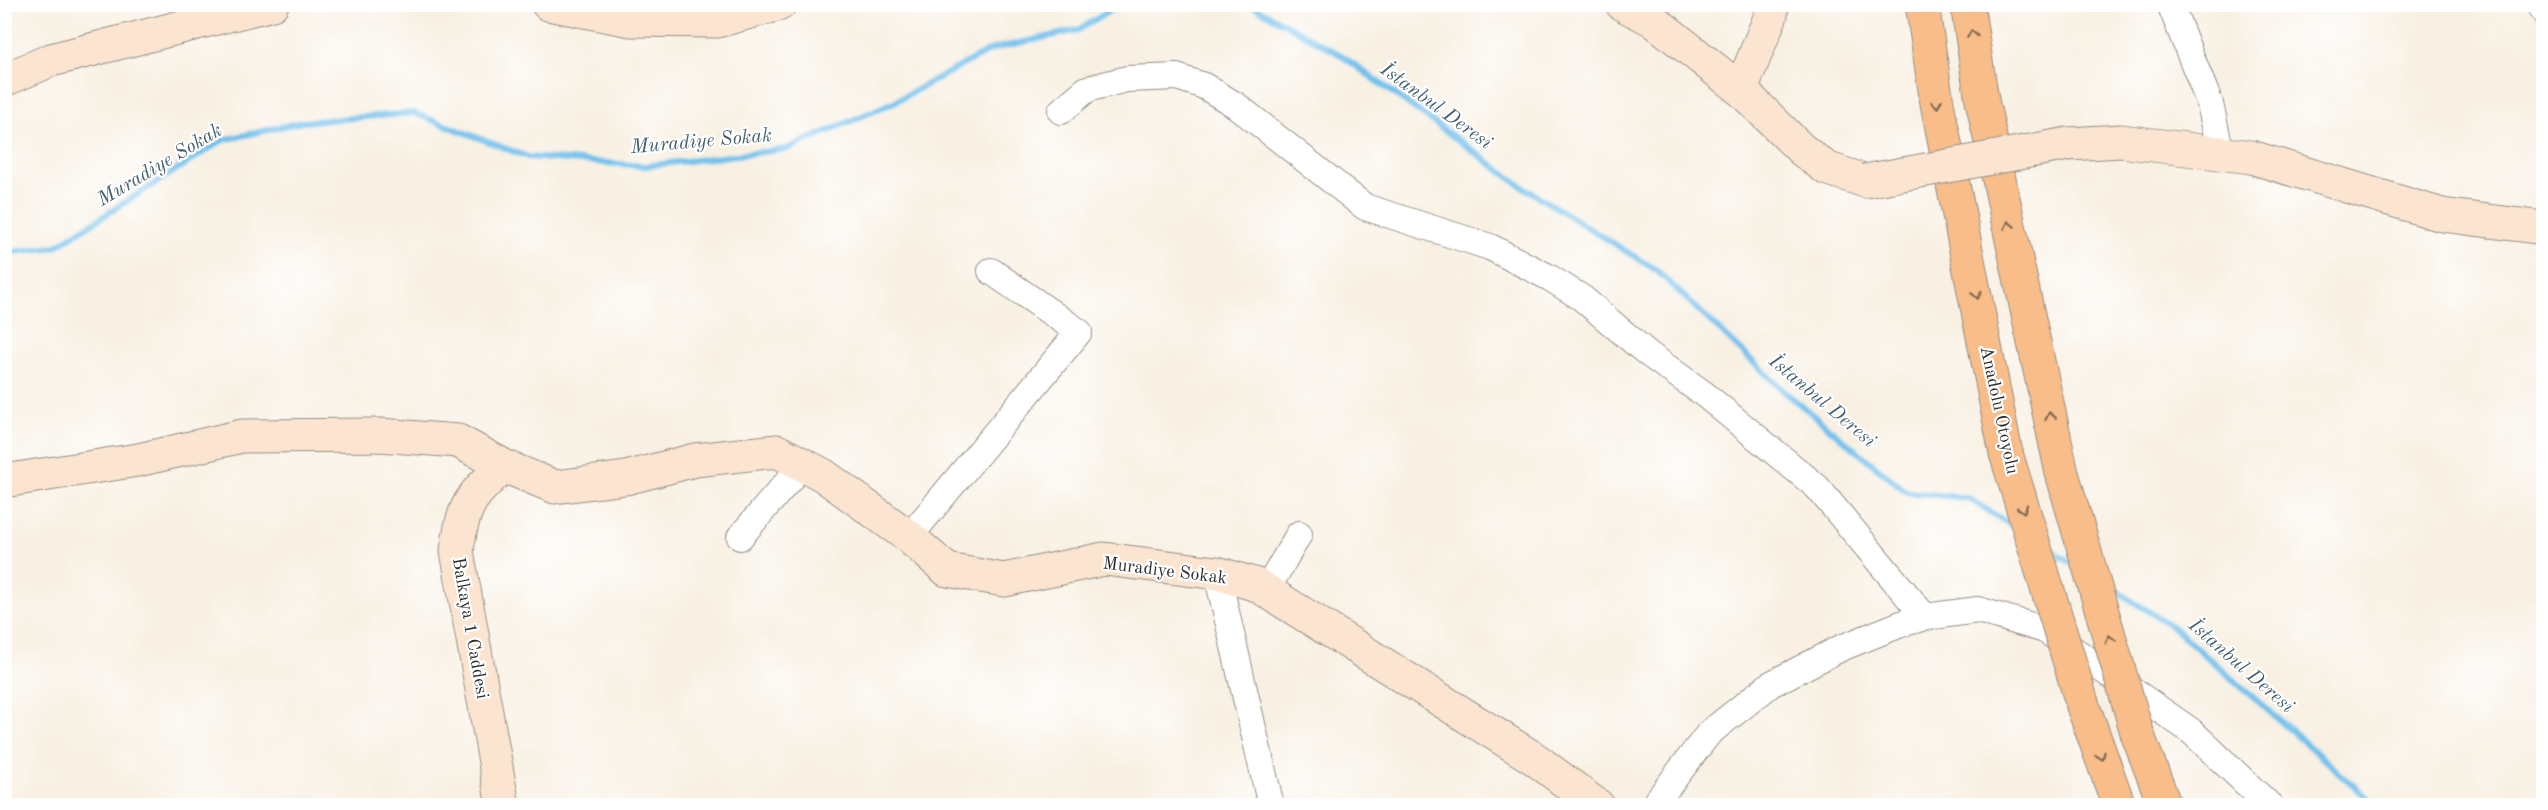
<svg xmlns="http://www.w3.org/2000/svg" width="2548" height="810" viewBox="0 0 2548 810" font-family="'Old Standard TT',serif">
<rect width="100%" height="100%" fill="#fff"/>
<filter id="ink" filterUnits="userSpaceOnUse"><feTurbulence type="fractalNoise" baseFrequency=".0167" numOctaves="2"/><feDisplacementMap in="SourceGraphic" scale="12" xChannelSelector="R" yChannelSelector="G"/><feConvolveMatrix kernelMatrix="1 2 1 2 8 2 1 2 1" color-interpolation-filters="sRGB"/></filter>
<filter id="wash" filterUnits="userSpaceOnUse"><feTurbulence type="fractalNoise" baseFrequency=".008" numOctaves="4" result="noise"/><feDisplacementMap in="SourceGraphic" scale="24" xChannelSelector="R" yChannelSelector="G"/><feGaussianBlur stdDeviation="1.35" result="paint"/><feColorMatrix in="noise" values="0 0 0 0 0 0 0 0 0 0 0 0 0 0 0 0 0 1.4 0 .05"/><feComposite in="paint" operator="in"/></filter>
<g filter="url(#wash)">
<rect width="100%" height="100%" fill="#f8f0e2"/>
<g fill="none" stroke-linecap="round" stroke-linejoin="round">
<path stroke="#72c1ed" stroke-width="6" d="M 1249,4 L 1341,55 L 1520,185 L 1656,270 L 1785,392 L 1907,492 L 1968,498 L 2017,529
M 4,253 L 55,247 L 223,140 L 302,122 L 414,113 L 528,157 L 645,166 L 787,149 L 894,102 L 992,49 L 1078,30 L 1121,4
M 2049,549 L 2075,565
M 2107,585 L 2173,627 L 2377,806"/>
</g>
</g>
<g filter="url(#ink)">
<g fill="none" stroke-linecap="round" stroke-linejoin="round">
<defs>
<path id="street" d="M 2170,4 L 2210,104 L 2221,153
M 2540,4 L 2544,12
M 1061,111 L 1087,89 L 1127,79 L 1177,77 L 1204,86 L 1237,106 L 1365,207 L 1490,247 L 1550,278 L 1582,298 L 1647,353 L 1704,394 L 1817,487 L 1925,617
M 740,537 L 802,465
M 909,537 L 1079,332 L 991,271
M 1217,573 L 1271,806
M 1266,591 L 1299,534
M 1653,806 L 1709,733 L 1771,684 L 1841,648 L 1901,624 L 1925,617 L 1978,610 L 2045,630 L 2191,731 L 2270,806"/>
<path id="secondary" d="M 548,4 L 631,20 L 717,21 L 780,4
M 1622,4 L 1653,20 L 1741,90 L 1801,149 L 1826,168 L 1865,181
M 4,80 L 51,60 L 272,4
M 1741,90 L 1771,15 L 1772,4
M 2068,144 L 2121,141 L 2251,157 L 2442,215 L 2544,228
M 4,481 L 138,460 L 242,436 L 380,435 L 458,441 L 504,466 L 555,487 L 626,478 L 695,460 L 777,451 L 823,475 L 909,537 L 947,570 L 1004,580 L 1104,559 L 1217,573 L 1257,585 L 1535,759 L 1598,806
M 503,806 L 457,551 C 463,505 470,496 504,466"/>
<path id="highway" d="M 1922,4 L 1937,103 L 2006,453
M 1967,4 L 1982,100 L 2062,473
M 2083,706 L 2119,806
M 2138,736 L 2165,806"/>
</defs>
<use href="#street" stroke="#928e86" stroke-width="28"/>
<use href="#secondary" stroke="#928e86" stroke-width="35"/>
<use href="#highway" stroke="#928e86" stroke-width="35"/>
<use href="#street" stroke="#fff" stroke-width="26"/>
<use href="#secondary" stroke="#fce5d0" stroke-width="33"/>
<use href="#highway" stroke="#f8bd89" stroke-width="33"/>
<defs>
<path id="secondary-bridge" d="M 1865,181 L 2068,144"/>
<path id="highway-bridge" d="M 2006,453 L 2083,706
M 2062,473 L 2138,736"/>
</defs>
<use href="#secondary-bridge" stroke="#928e86" stroke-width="35" stroke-linecap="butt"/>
<use href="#highway-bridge" stroke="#928e86" stroke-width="35" stroke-linecap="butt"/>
<use href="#secondary-bridge" stroke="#fce5d0" stroke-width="33"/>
<use href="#highway-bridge" stroke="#f8bd89" stroke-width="33"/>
</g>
<defs><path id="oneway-chevron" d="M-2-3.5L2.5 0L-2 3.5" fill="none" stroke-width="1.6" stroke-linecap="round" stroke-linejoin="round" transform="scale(1.5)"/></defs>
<g stroke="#876d55">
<use href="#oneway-chevron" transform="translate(1972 34) rotate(-99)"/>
<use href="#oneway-chevron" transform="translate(1937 104) rotate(80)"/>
<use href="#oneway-chevron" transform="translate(2009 225) rotate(-102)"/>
<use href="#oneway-chevron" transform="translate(1977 295) rotate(78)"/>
<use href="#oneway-chevron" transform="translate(2050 416) rotate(-102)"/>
<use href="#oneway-chevron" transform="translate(2023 509) rotate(73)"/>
<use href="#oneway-chevron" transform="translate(2110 639) rotate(-106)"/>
<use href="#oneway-chevron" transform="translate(2101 756) rotate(70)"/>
</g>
</g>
<g text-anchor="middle" stroke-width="4.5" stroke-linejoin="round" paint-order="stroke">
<g font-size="18" fill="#2b2b2b" stroke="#fff">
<text transform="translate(2000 410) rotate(78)" y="6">Anadolu Otoyolu</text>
<text transform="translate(1165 570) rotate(7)" y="6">Muradiye Sokak</text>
<text transform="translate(471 628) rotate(80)" y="6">Balkaya 1 Caddesi</text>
</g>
<g font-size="20" font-style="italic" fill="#44606f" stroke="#fff">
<text transform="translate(1437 105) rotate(36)" y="7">İstanbul Deresi</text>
<text transform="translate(701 140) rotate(-5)" y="7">Muradiye Sokak</text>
<text transform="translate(159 164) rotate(-31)" y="7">Muradiye Sokak</text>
<text transform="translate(1823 400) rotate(40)" y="7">İstanbul Deresi</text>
<text transform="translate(2242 665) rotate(41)" y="7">İstanbul Deresi</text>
</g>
</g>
<rect width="2548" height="810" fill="none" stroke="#fff" stroke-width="24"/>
</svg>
